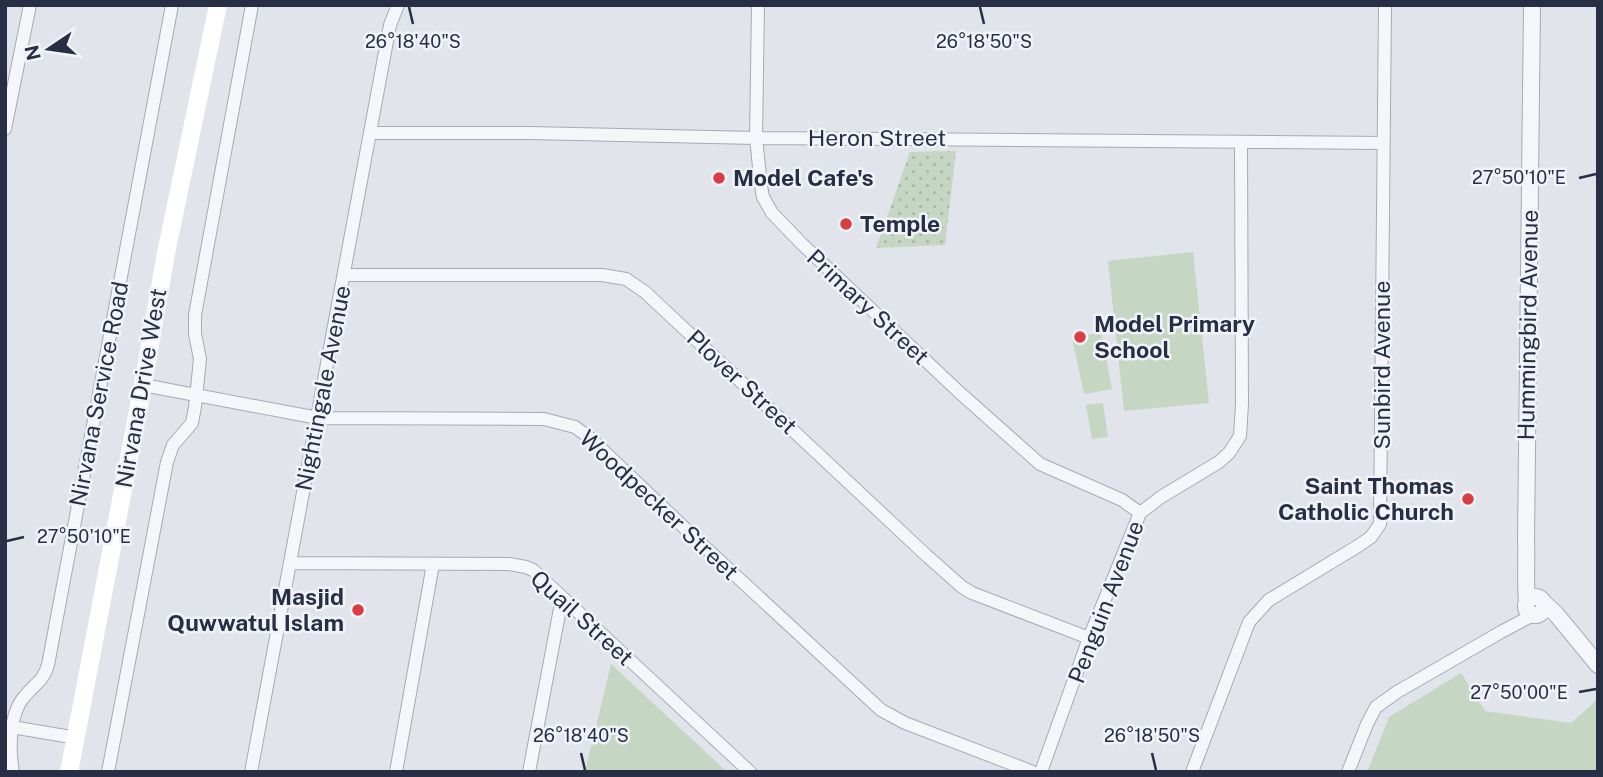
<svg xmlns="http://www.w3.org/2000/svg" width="1603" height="777" viewBox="0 0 1603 777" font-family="'Public Sans',sans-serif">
<defs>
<pattern id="green-dots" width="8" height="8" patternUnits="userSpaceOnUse" patternTransform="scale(1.75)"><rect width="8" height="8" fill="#c5d6c2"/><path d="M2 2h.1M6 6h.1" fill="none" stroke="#a9b8a8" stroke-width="1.8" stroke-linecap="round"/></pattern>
</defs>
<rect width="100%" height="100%" fill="#e1e4eb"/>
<path fill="url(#green-dots)" d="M 956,151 L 945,245 L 876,248 L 910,152 Z"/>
<path fill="#c5d6c2" d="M 1193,252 L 1209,403 L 1124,411 L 1108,261 Z
M 1101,332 L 1112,389 L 1084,394 L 1072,338 Z
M 1103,403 L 1108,437 L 1092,439 L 1086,405 Z
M 611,664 L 725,770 L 727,772 L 585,772 Z
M 1461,673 L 1485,711 L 1571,723 L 1598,699 L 1598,772 L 1367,772 L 1389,717 Z"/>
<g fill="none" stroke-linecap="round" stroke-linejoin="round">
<defs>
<path id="minor" d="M 758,5 L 756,138 L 761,186 L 763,197 L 772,213 L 802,244 L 959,392 L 1040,464 L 1122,500 L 1140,513
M 5,129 L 30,5
M 371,133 L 530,133 L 756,138 L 1384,143
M 344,275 L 602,275 L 626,279 L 645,292 L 926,555 L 962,587 L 972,593 L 1089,638
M 143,385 L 318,418 L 544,419 L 575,427 L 590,438 L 694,537 L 881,710 L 905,723 L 1033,772
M 290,563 L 509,564 L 526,567 L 533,570 L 750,772
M 6,726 L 77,738
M 13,772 C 9,750 9,713 25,696 C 35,683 43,682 48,665 L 172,5
M 108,772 L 167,462 L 173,445 L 192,423 L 195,407 L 200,359 L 195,334 L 195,315 L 252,5
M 251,772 L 390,25 L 398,5
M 396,772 L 433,564
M 529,772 L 562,598
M 1041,772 L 1089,638 L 1140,513 L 1161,497 L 1219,462 L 1229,453 L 1240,436 L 1242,404 L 1241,142
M 1192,772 L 1249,622 L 1269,600 L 1358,546 L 1371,537 L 1380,524 L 1385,5
M 1348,772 L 1367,724 L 1376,707 L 1397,692 L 1501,632 L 1533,615"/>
<path id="tertiary" d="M1526 606a9 9 0 1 1 18 0a9 9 0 1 1-18 0Z
M 1527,602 C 1525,581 1527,560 1526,539 L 1532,5
M 1543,602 L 1556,614 L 1598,665"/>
</defs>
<use href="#minor" stroke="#a6aab6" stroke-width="14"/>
<use href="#tertiary" stroke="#a6aab6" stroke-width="18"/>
<use href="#minor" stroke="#f4f6f9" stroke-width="12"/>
<use href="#tertiary" stroke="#f4f6f9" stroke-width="16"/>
<path stroke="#fff" stroke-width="18" d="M 69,772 L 143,385 L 166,253 L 218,5"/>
</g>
<path fill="none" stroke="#282f45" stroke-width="2.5" d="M 409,7 L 413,24M 980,7 L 984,24M 1579,178 L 1596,174M 7,541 L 24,537M 1579,692 L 1596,689M 581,753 L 585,770M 1152,753 L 1156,770"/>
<g fill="#da3c44" stroke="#f1f3f8" stroke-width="2.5">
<circle cx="719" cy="178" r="7"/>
<circle cx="846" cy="224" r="7"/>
<circle cx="1080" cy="337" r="7"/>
<circle cx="1468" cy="499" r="7"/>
<circle cx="358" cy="610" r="7"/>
</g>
<g text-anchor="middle" stroke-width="5" stroke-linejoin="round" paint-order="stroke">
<g font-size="23" fill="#282f45" stroke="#f1f3f8">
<text x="877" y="146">Heron Street</text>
<text transform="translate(868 307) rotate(43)" y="8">Primary Street</text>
<text transform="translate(1528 325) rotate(-89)" y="8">Hummingbird Avenue</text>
<text transform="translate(1382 365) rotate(-90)" y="8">Sunbird Avenue</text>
<text transform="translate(742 382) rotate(43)" y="8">Plover Street</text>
<text transform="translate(141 388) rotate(-80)" y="8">Nirvana Drive West</text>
<text transform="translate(323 388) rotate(-79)" y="8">Nightingale Avenue</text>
<text transform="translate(99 394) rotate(-79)" y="8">Nirvana Service Road</text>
<text transform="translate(659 505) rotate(43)" y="8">Woodpecker Street</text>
<text transform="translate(1106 602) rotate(-69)" y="8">Penguin Avenue</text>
<text transform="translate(582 618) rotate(42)" y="8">Quail Street</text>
</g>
<g font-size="23" font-weight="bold" fill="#282f45" stroke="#f1f3f8" text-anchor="start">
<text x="733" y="186">Model Cafe's</text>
<text x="860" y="232">Temple</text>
<text x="1094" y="332">Model Primary<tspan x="1094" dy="26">School</tspan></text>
<text x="1454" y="494" text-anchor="end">Saint Thomas<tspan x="1454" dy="26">Catholic Church</tspan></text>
<text x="344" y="605" text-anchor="end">Masjid<tspan x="344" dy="26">Quwwatul Islam</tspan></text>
</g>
</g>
<g font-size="18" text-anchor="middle" fill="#282f45" stroke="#f1f3f8" stroke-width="5" stroke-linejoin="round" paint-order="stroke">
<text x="413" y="48">26°18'40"S</text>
<text x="984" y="48">26°18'50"S</text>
<text x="1519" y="184">27°50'10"E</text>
<text x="84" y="543">27°50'10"E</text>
<text x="1519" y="699">27°50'00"E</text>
<text x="581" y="742">26°18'40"S</text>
<text x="1152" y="742">26°18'50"S</text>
</g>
<rect width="1603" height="777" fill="none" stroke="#282f45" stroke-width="14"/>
<g transform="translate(49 49) rotate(257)" stroke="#f1f3f8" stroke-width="5" paint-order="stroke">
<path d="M0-5L12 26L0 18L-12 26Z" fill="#282f45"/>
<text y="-10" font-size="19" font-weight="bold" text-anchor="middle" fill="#282f45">N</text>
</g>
</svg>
